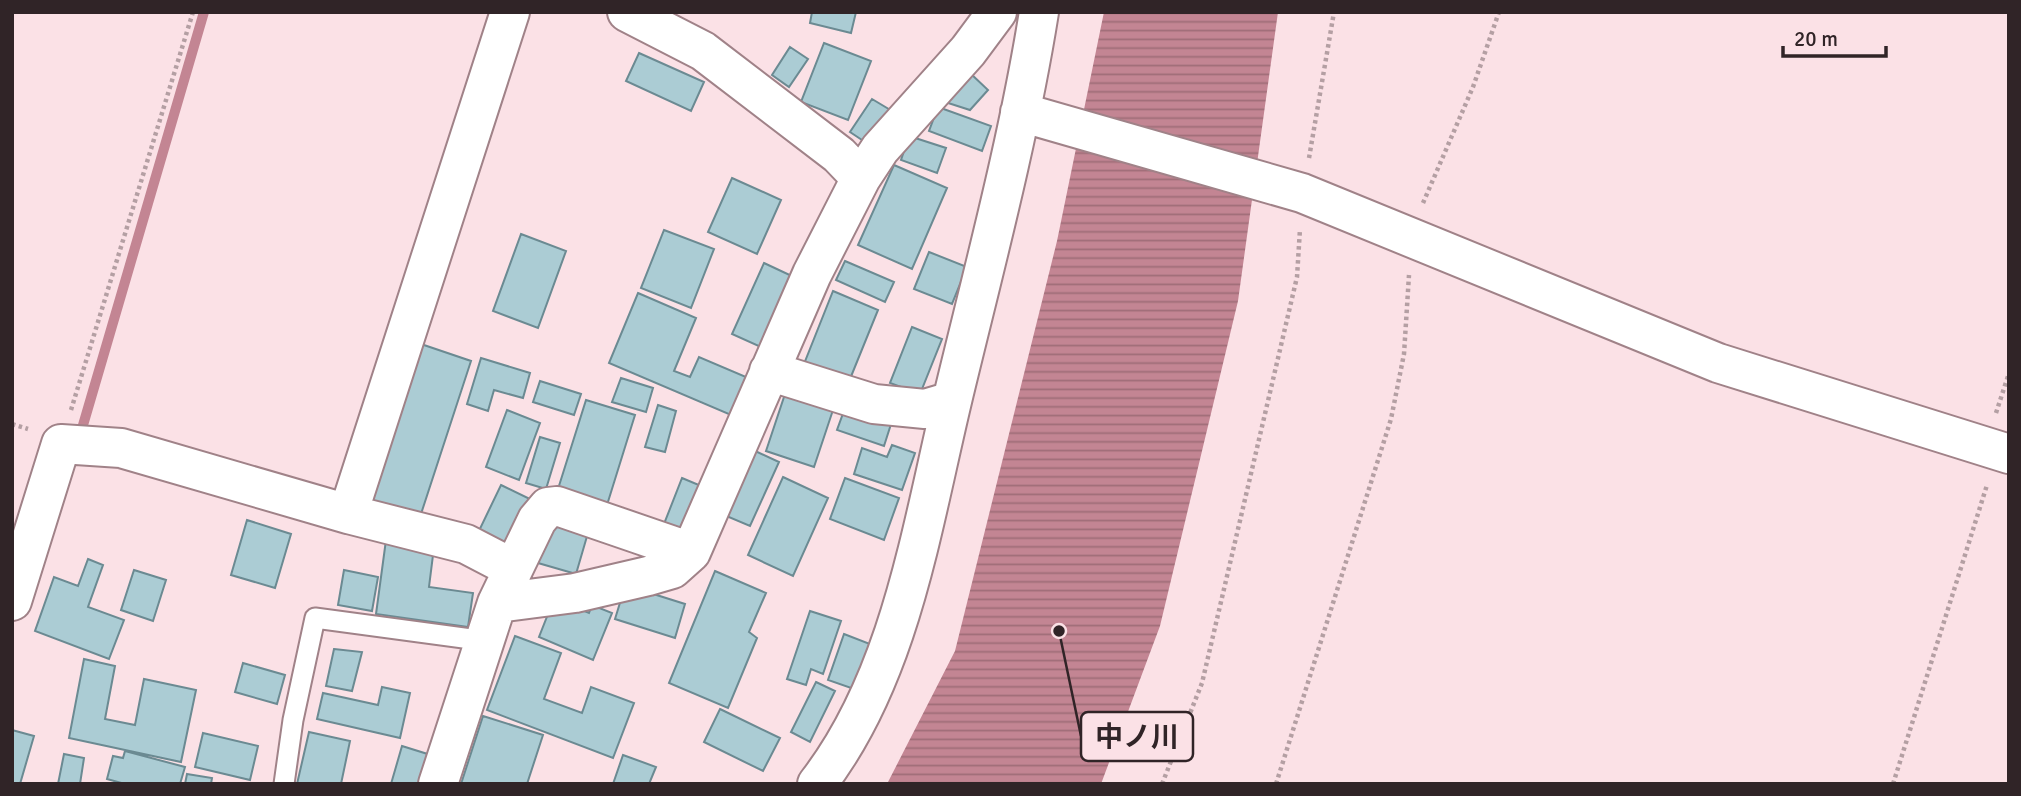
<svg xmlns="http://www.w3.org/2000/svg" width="2021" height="796" viewBox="0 0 2021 796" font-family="Signika,'Noto Sans JP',sans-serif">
<defs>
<pattern id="water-rules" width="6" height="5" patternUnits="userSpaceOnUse" patternTransform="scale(1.75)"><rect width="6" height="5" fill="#c38593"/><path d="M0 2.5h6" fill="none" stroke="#9f6d78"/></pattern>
</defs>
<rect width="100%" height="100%" fill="#fbe1e6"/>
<path fill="url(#water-rules)" d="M 1104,12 L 1278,12 L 1238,301 L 1160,626 L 1101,784 L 887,784 L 955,651 L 1057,241 Z"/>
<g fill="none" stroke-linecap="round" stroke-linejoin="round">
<path stroke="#c38593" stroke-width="10" d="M 81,432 L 204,12"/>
</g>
<path fill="#abccd4" stroke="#6b8a92" stroke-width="2" d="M 812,12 L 856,12 L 851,33 L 810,23 Z
M 824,43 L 871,61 L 848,120 L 801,102 Z
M 790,47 L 808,59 L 789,87 L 772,75 Z
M 639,53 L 704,82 L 691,111 L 626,81 Z
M 970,73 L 988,90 L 970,110 L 945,102 Z
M 872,99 L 897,114 L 871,146 L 850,132 Z
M 938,107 L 991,126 L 982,151 L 929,131 Z
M 909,136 L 946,148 L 937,173 L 901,160 Z
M 894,165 L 947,188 L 912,269 L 858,245 Z
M 732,178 L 781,200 L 757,254 L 708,232 Z
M 664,230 L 714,249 L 691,308 L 641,288 Z
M 521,234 L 566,251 L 538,328 L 493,311 Z
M 929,252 L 967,267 L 952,304 L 914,289 Z
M 845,261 L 894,282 L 885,302 L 836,280 Z
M 764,263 L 794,277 L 763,348 L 732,334 Z
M 833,291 L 878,310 L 850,379 L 802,369 Z
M 638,293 L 696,318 L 674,371 L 690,377 L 699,357 L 746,377 L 731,415 L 609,363 Z
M 912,327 L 942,339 L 920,394 L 890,383 Z
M 418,343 L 471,361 L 420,517 L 367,500 Z
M 481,358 L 530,373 L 523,398 L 494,390 L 488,411 L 467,404 Z
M 621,378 L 653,388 L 646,412 L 612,402 Z
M 540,381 L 581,394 L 574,415 L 533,402 Z
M 785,394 L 833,410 L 814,467 L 766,451 Z
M 586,400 L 635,415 L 607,505 L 558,489 Z
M 658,405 L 676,411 L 665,452 L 645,447 Z
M 845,408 L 891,424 L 884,446 L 837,430 Z
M 507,410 L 540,423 L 519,480 L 486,467 Z
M 540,437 L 560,443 L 546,489 L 526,483 Z
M 892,445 L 915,453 L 902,490 L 854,474 L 862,448 L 887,457 Z
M 753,450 L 779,462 L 750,526 L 724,515 Z
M 783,477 L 828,498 L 793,576 L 748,555 Z
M 682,478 L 706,488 L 688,534 L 664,524 Z
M 845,478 L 899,498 L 884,540 L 830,519 Z
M 501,485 L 534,501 L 509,553 L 476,537 Z
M 552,515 L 590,526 L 576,574 L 538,563 Z
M 247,520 L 291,534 L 275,588 L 231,575 Z
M 386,540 L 434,547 L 429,587 L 473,593 L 468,627 L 376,614 Z
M 88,559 L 103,565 L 88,607 L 124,620 L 109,659 L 35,631 L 54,577 L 78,586 Z
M 134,570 L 166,580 L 153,621 L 121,610 Z
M 344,570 L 378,577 L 372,611 L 338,605 Z
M 715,571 L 766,593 L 749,632 L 757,638 L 728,708 L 669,683 Z
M 647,592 L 685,604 L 675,638 L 615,619 L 623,593 Z
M 565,603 L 589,613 L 592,605 L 612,613 L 593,660 L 539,637 L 550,609 Z
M 810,611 L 841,621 L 823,674 L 811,669 L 806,685 L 787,679 Z
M 844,634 L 870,644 L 854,689 L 828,680 Z
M 515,636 L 561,653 L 544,699 L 582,713 L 591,687 L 634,703 L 613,758 L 487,710 Z
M 334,649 L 362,652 L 352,691 L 326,686 Z
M 84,659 L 115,666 L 105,719 L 135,725 L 144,679 L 196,690 L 181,762 L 69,738 Z
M 243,663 L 285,675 L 277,704 L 235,692 Z
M 816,682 L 835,691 L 810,742 L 791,732 Z
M 382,687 L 410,693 L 400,738 L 317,719 L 323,693 L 378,705 Z
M 720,709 L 780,738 L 763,771 L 704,742 Z
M 483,716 L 543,735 L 527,784 L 461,784 Z
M 12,730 L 34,736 L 20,784 L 12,784 Z
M 309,732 L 350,741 L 341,784 L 297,784 Z
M 203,733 L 258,746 L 250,780 L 195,767 Z
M 402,746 L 434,756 L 425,784 L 391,784 Z
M 125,751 L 185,767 L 180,784 L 125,784 L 107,779 L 113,756 L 123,758 Z
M 64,754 L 84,758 L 80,784 L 58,784 Z
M 623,755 L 656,767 L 649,784 L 613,784 Z
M 187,774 L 212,778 L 211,784 L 185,784 Z"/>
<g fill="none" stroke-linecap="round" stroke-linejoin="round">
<defs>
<path id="service" d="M 284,784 L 293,720 L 315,618 L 486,641"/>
<path id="minor" d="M 627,12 L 703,51 L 839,155 L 861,178
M 1020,112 L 1302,193 L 1718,363 L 2009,454
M 769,371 L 874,404 L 925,409 L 952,401
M 348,514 L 466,544 L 512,568
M 12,601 L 61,444 L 121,448 L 348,514 L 510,12
M 497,603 L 537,520 L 548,507 L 557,506 L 691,552
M 438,784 L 497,603 L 575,593 L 648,576 L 672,569 L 691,552 L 812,274 L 861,178 L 880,149 L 968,51 L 997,12
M 817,784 C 900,677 921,530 952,401 C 983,272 1018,143 1039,12"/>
</defs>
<use href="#service" stroke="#a08288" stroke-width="23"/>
<use href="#minor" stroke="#a08288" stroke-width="42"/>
<path stroke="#b49fa3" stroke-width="4.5" stroke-dasharray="3.5 3.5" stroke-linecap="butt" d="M 1309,158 L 1334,12
M 1423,203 L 1473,87 L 1499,12
M 71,410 L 193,12
M 1996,413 L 2009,373
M 12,424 L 28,429
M 1162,784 L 1202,683 L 1297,277 L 1300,229
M 1276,784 L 1391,419 L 1404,354 L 1409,275
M 1893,784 L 1987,485"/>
<use href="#service" stroke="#fff" stroke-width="19"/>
<use href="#minor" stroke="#fff" stroke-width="38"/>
</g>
<path fill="none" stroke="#302427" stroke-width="2.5" d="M1059 631L1081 736"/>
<circle fill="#302427" stroke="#fbe1e6" stroke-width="2.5" cx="1059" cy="631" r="7"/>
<rect fill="#fbe1e6" stroke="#302427" stroke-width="2.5" x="1081" y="712" width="112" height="49" rx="7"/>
<g font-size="28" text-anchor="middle" font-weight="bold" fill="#302427">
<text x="1137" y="746">中ノ川</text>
</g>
<rect width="2021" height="796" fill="none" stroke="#302427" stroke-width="28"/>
<path d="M1783 46v10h103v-10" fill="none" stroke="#302427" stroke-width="3.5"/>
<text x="1794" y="46" font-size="21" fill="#302427" stroke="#fbe1e6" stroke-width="5" paint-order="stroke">20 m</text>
</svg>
